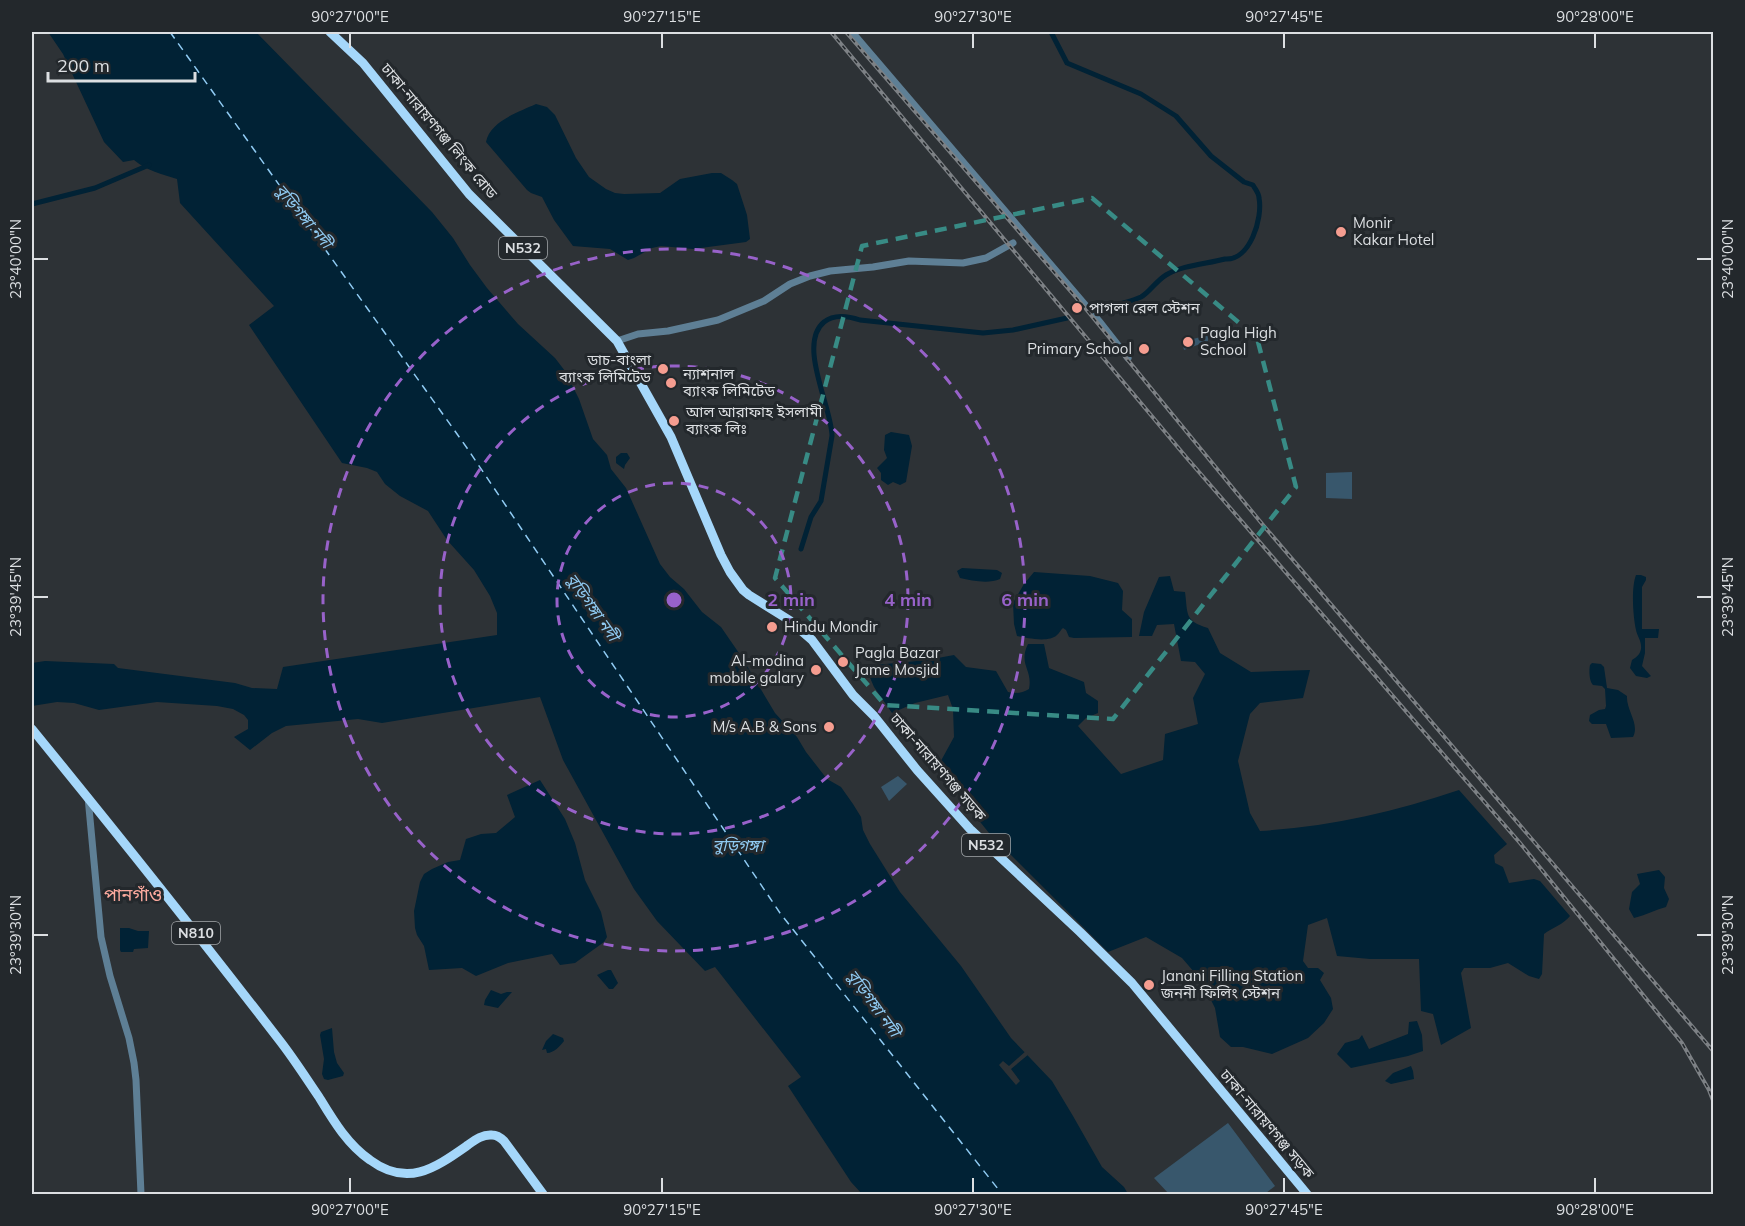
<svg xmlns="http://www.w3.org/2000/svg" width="1745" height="1226" viewBox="0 0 1745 1226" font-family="Mulish,'Noto Sans Bengali',sans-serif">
<rect width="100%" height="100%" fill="#2d3236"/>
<path fill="#38576c" d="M 1208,335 L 1208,341 L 1184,350 L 1182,342 Z
M 1352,472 L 1352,499 L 1326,498 L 1326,473 Z
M 898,776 L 907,784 L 889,801 L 881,787 Z
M 1228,1123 L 1275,1186 L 1266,1193 L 1274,1192 L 1283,1194 L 1169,1194 L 1154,1178 Z"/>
<path fill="#012235" d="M 48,32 L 256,32 L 432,212 L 453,238 L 470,265 L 487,288 L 518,324 L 555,358 L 565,371 L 579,399 L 593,439 L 607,455 L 611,469 L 626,488 L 660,564 L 670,577 L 684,589 L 702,612 L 721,627 L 741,656 L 775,713 L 797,737 L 806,752 L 827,779 L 841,787 L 853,804 L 861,817 L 863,830 L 870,844 L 900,892 L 961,966 L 1011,1038 L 1052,1081 L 1073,1116 L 1102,1167 L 1124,1187 L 1128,1194 L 862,1194 L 851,1182 L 788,1086 L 801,1077 L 715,967 L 705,971 L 657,921 L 634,889 L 563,760 L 540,697 L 382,723 L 358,719 L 286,726 L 272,733 L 250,750 L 234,737 L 248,729 L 248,720 L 244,715 L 233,709 L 217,706 L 157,702 L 99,710 L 74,703 L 57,702 L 32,706 L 32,663 L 45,661 L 114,664 L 118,668 L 235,683 L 252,688 L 277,689 L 283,667 L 497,635 L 497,613 L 490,596 L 474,570 L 447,540 L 428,511 L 400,496 L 385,484 L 377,472 L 367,468 L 342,463 L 249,325 L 274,306 L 180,203 L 177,179 C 162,174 147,171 134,160 L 123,162 L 104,142 L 63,54 Z
M 536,104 L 547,107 L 555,115 L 576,158 L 589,177 L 606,189 L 615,193 L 624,194 L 660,193 L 680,179 L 712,173 L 721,173 L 732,180 L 737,184 L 747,215 L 750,239 L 746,242 L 693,249 L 661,246 L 652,248 L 634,258 L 628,260 L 610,249 L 573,246 L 554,220 L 542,197 L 531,193 L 527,190 L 486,142 C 490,121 519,112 536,104 Z
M 891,432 L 909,435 L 912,446 L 906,482 L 900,485 L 893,482 L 888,485 L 881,480 L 881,473 L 877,468 L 887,458 L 884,450 L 885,435 Z
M 621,453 L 627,453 L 630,458 L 625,465 L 624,469 L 616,463 L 616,457 Z
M 962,568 L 997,570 L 1002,573 L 1000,579 C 989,584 972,581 960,578 L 957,571 Z
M 1034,572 L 1090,576 L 1118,583 L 1123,591 L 1122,610 L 1132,619 L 1132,637 L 1074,638 L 1069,637 L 1066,630 L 1063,628 C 1060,630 1060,633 1057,635 C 1049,643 1027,638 1017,636 L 1014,624 L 1013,603 L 1024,584 Z
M 1636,575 L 1641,575 L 1646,577 L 1646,580 L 1642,587 L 1642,629 L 1659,629 L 1658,638 L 1645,638 L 1645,653 L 1642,666 L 1650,675 L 1651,676 L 1647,678 L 1636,676 L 1630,668 L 1632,660 C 1637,657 1640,654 1641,649 C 1642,641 1637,636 1636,630 C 1633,616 1631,588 1636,575 Z
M 1170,576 L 1174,591 L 1185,592 C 1188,614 1184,621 1208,628 L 1220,653 L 1251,672 L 1310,670 L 1303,698 L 1260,703 L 1250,714 L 1238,761 L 1250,813 L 1260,831 C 1328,827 1394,812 1459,790 L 1507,844 L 1494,855 L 1495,863 L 1503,867 L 1509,883 L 1534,879 L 1540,881 L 1570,916 C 1564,924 1552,928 1544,934 L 1542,974 L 1539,979 L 1529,976 L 1508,963 L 1490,968 L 1464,968 L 1461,973 L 1471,1028 L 1441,1045 L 1433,1014 L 1421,1011 L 1419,959 L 1370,959 L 1337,956 L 1327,918 L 1308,925 L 1303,961 L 1308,968 L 1318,968 L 1324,973 L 1320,980 L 1331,998 L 1333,1009 L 1324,1023 L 1308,1038 L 1272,1054 L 1243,1047 L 1231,1047 L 1220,1037 L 1215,1008 L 1201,980 L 1182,958 L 1146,937 L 1108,952 L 989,833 L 937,768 L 954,737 L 953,709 L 948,695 L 915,703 L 892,713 L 874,687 L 865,666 L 927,660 L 954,655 L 966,667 L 996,671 L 1008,692 C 1016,694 1022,693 1029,689 C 1033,669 1018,665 1028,644 L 1044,644 L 1049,668 L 1084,682 L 1086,693 L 1098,701 L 1098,713 L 1086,718 L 1078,726 L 1121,774 L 1163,760 L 1165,734 L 1198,724 L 1193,698 L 1205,674 L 1195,662 L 1181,661 L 1174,624 L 1157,625 L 1152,636 L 1139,636 L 1144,612 L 1159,577 Z
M 1592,663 L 1601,664 L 1604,667 L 1607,688 L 1618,690 L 1627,696 C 1626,710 1640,724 1633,737 L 1611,738 L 1606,724 L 1592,724 L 1589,721 L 1590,715 L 1599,710 L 1605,709 L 1606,706 L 1605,689 L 1602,686 L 1593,685 C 1589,681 1589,670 1590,665 Z
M 540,780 L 565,819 L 575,843 L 585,880 L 601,912 L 607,937 L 604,942 L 575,963 L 560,965 L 552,954 L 508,963 L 476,976 L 462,968 L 429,970 L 424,946 L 417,935 L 415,928 L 414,911 L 420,882 L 424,874 L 432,869 L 448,862 L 460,860 L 466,839 L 481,834 L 496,833 L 515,817 L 507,795 Z
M 1659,870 L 1665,877 L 1664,888 L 1669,899 L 1666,907 C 1655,910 1646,915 1634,918 L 1629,909 L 1632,892 L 1640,884 L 1637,874 Z
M 120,928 L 129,928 L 138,931 L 149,931 L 148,948 L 134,949 L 133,952 L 121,952 L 120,950 Z
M 608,970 L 611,970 L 618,983 L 613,989 L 609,989 L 597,975 Z
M 491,990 L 501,994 L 507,992 L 512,992 L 498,1008 L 484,1005 L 485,1000 Z
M 1417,1021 L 1422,1035 L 1423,1051 L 1408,1056 L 1351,1068 L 1337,1054 L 1345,1043 L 1359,1039 L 1362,1035 L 1369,1049 L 1408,1034 L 1409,1022 Z
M 332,1028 L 334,1052 L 337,1063 L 344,1073 L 343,1076 L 328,1080 L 324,1079 L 322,1074 L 324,1059 L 320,1035 L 321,1032 Z
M 553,1034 L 563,1038 L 564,1041 C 560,1046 554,1053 547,1053 L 546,1049 L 542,1050 L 546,1041 Z
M 1411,1066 L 1413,1071 L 1414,1079 L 1391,1084 L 1385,1081 L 1393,1073 Z"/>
<path fill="#2d3236" d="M 1026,1051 L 1029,1054 L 1011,1069 L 1020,1081 L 1016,1085 L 999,1065 L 1003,1061 L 1009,1066 Z"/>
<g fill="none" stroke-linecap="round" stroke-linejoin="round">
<path stroke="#012235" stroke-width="5" d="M 1051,32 L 1067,63 L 1141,94 L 1176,116 L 1211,156 L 1244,182 L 1253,185 C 1255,189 1259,193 1259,198 C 1263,218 1250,261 1225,259 C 1206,264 1183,265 1166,275 C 1156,281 1149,293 1141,297 C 1128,303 1113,304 1100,312
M 32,204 L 95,188 L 149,165
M 801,549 L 811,517 L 821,501 L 832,436 C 832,408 797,344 824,322 C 834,314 848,316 860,320 L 983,333 L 1013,330 L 1067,318"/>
<path stroke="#90cbf3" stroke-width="1.5" stroke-dasharray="8 6" stroke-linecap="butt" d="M 170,32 L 467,448 L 780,913 L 1002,1194"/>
<path stroke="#5e7f95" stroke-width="7" d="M 852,32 L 1099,321 L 1128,358
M 617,341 L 638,334 L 668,331 L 718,320 L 764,301 L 790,284 L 810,276 L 830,271 L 873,267 L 909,261 L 963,263 L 986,258 L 1013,243
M 88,797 L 101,937 L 110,976 L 129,1038 L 134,1063 L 136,1080 L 141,1194"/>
<path stroke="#a5d7fa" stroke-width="9" d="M 330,32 L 363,63 L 469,194 L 617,341 L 671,437 L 721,555 L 730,572 L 743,590 L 749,595 L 789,620 L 812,640 L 853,695 L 874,716 L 917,770 L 970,829 L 1080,932 L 1132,983 L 1307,1194
M 32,729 C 116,832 199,936 280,1041 C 294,1059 306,1078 319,1097 C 333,1120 347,1144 370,1160 C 408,1188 435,1168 468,1145 C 475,1140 483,1134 492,1135 C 497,1135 501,1138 504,1141 L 543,1194"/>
<defs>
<path id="rail" d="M 831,32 L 1186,457 L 1520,843 L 1682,1043 L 1709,1090 L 1714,1103
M 846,32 L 1086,309 L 1263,525 L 1714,1052"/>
</defs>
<use href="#rail" stroke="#7d8185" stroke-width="4"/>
<use href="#rail" stroke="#23282c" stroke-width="1.5" stroke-dasharray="4.5" stroke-linecap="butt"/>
</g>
<path fill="none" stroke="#388b85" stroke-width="4.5" stroke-dasharray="12 8" stroke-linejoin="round" d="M 1092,198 L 1257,338 L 1296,487 L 1113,719 L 885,705 L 775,578 L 862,246 Z"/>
<path fill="none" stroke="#dcdfe2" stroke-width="2" d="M 350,33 L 350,48M 662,33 L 662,48M 973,33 L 973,48M 1284,33 L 1284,48M 1595,33 L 1595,48M 33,259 L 48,259M 1697,259 L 1712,259M 33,597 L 48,597M 1697,597 L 1712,597M 33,935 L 48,935M 1697,935 L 1712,935M 350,1178 L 350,1193M 662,1178 L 662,1193M 973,1178 L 973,1193M 1284,1178 L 1284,1193M 1595,1178 L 1595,1193"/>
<g fill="none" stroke="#9862ca" stroke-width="3" stroke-dasharray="10 8">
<circle cx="674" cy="600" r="117"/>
<circle cx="674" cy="600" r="234"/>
<circle cx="674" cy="600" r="351"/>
</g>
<g fill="#f59d90" stroke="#23282c" stroke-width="2">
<circle cx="1341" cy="232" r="6"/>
<circle cx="1077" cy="308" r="6"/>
<circle cx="1188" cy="342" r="6"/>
<circle cx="1144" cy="349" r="6"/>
<circle cx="663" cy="369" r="6"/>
<circle cx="671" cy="383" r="6"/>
<circle cx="674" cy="421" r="6"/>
<circle cx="772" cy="627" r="6"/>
<circle cx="843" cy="662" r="6"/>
<circle cx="816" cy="670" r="6"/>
<circle cx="829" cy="727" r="6"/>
<circle cx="1149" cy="985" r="6"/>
</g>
<g text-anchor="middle" stroke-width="6" stroke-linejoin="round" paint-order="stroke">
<g fill="#23282c" stroke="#a4a8ab" stroke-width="1.5">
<rect x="499" y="237" width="48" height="22" rx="4.5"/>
<rect x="962" y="834" width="48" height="22" rx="4.5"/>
<rect x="172" y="922" width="48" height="22" rx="4.5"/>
</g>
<g font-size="14" font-weight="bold" fill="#dcdfe2">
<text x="523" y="253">N532</text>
<text x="986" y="850">N532</text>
<text x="196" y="938">N810</text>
</g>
<g font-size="15" fill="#dcdfe2" stroke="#23282c">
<text transform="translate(439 131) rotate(50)" y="5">ঢাকা-নারায়ণগঞ্জ লিংক রোড</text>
<text transform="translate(938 767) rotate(49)" y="5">ঢাকা-নারায়ণগঞ্জ সড়ক</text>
<text transform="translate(1267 1124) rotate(50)" y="5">ঢাকা-নারায়ণগঞ্জ সড়ক</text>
</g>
<g font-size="15" fill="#dcdfe2" stroke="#23282c" text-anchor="start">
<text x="1353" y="228">Monir<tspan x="1353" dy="17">Kakar Hotel</tspan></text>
<text x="1089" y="313">পাগলা রেল স্টেশন</text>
<text x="1200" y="338">Pagla High<tspan x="1200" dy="17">School</tspan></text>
<text x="1132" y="354" text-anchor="end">Primary School</text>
<text x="651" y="365" text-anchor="end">ডাচ-বাংলা<tspan x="651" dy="17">ব্যাংক লিমিটেড</tspan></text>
<text x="683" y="379">ন্যাশনাল<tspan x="683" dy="17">ব্যাংক লিমিটেড</tspan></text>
<text x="686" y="417">আল আরাফাহ ইসলামী<tspan x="686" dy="17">ব্যাংক লিঃ</tspan></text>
<text x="784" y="632">Hindu Mondir</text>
<text x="855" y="658">Pagla Bazar<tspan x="855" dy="17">Jame Mosjid</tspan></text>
<text x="804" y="666" text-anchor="end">Al-modina<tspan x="804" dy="17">mobile galary</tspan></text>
<text x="817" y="732" text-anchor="end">M/s A.B &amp; Sons</text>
<text x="1161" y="981">Janani Filling Station<tspan x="1161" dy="17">জননী ফিলিং স্টেশন</tspan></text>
</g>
<g font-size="16" font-style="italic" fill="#90cbf3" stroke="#23282c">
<text transform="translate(304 216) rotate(50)" y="6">বুড়িগঙ্গা নদী</text>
<text transform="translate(593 607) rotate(55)" y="6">বুড়িগঙ্গা নদী</text>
<text x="738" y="851">বুড়িগঙ্গা</text>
<text transform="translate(874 1003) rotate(54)" y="6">বুড়িগঙ্গা নদী</text>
</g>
<g font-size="18" fill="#fdaa9e" stroke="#23282c">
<text x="133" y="901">পানগাঁও</text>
</g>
</g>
<circle cx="674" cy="600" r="9" fill="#9862ca" stroke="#23282c" stroke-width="3"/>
<g font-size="18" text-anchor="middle" font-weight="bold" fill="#9862ca" stroke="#23282c" stroke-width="6" stroke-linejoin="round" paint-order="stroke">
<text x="791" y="606">2 min</text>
<text x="908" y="606">4 min</text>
<text x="1025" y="606">6 min</text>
</g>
<rect width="1745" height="1226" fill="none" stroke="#23282c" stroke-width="66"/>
<path d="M48 72v9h147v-9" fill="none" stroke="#dcdfe2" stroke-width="3"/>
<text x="57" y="72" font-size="18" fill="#dcdfe2" stroke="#23282c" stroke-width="4.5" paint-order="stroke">200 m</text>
<rect x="33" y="33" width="1679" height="1160" fill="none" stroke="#dcdfe2" stroke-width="2"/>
<g font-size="15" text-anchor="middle" fill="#dcdfe2">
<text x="350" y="22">90°27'00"E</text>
<text x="662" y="22">90°27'15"E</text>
<text x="973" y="22">90°27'30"E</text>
<text x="1284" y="22">90°27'45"E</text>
<text x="1595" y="22">90°28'00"E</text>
<text transform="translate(16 259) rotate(-90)" y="5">23°40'00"N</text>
<text transform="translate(1728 259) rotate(-90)" y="5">23°40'00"N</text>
<text transform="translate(16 597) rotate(-90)" y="5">23°39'45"N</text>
<text transform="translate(1728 597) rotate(-90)" y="5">23°39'45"N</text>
<text transform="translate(16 935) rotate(-90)" y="5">23°39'30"N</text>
<text transform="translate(1728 935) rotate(-90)" y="5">23°39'30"N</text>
<text x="350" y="1215">90°27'00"E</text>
<text x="662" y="1215">90°27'15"E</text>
<text x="973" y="1215">90°27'30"E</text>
<text x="1284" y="1215">90°27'45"E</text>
<text x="1595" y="1215">90°28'00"E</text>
</g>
</svg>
